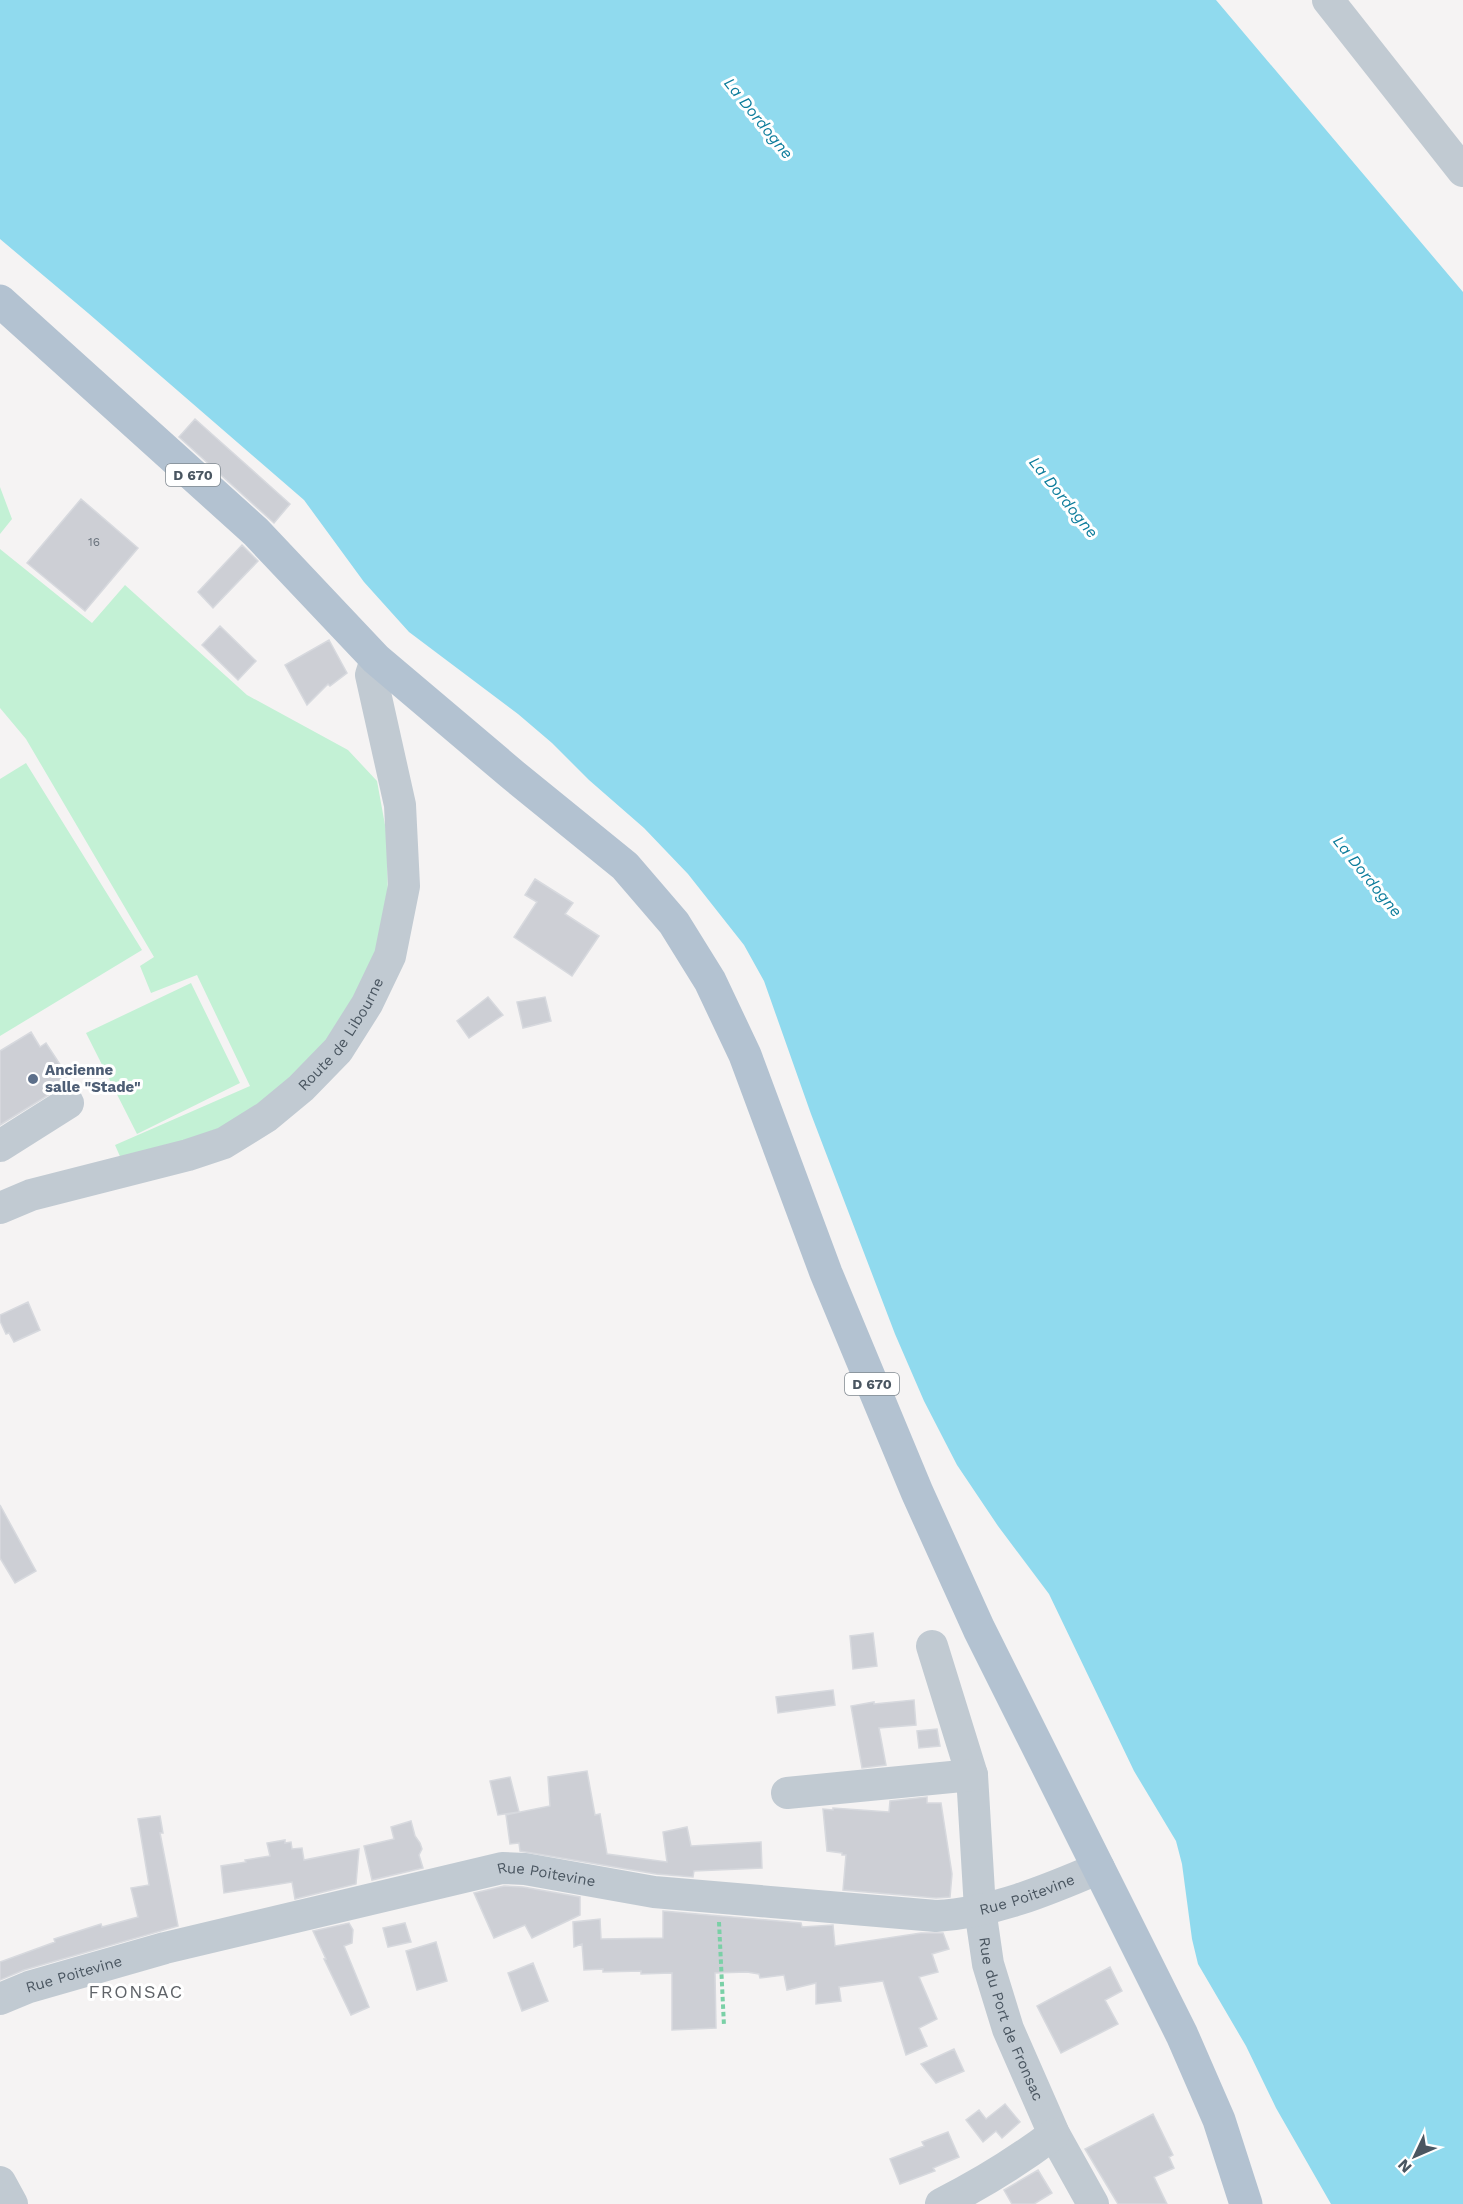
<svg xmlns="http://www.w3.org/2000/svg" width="1463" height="2204" viewBox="0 0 1463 2204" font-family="'Work Sans',sans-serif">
<rect width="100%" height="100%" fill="#f5f3f3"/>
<path fill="#c3f1d5" d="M 0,487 L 12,519 L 0,534 Z
M 0,549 L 92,623 L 125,585 L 247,695 L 348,750 L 377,781 L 387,836 L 388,908 L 375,963 L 342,1031 L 262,1108 L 203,1138 L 122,1161 L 115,1145 L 250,1086 L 197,975 L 151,993 L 140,966 L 154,957 L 26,739 L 0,708 Z
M 26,763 L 142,950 L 0,1036 L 0,779 Z
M 191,983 L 240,1083 L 137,1134 L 86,1033 Z"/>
<path fill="#90daee" d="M 0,0 L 1216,0 L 1463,292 L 1463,2204 L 1331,2204 L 1276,2108 L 1246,2046 L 1198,1964 L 1192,1939 L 1182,1864 L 1176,1841 L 1134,1771 L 1049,1594 L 998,1526 L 957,1465 L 924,1401 L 895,1334 L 811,1114 L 764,981 L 744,945 L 688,874 L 644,828 L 589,780 L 552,743 L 518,714 L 409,632 L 364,582 L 304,500 L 88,313 L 0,239 Z"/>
<path fill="#cdcfd5" stroke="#d7d9de" stroke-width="1.5" d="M 195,419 L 290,504 L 274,523 L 179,437 Z
M 81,499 L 138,548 L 85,611 L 27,563 Z
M 242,545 L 258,561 L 213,608 L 198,592 Z
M 220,626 L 256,661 L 238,680 L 202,645 Z
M 329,640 L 347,673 L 330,686 L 328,684 L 307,705 L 285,665 Z
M 535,879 L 573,903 L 565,914 L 599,936 L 572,976 L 514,937 L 537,902 L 525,895 Z
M 488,997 L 503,1015 L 469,1038 L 457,1021 Z
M 545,997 L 551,1021 L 523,1028 L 517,1002 Z
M 31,1032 L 40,1047 L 46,1043 L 67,1075 L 63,1086 L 0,1125 L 0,1051 Z
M 28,1302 L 40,1330 L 14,1342 L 9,1333 L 6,1334 L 0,1321 L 0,1315 Z
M 0,1505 L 36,1571 L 15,1583 L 0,1558 Z
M 873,1633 L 877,1666 L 853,1669 L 850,1636 Z
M 833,1690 L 835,1705 L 778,1713 L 776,1697 Z
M 914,1700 L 916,1725 L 879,1728 L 886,1765 L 862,1768 L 851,1706 L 874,1702 L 874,1704 Z
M 937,1729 L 940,1746 L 919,1748 L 917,1731 Z
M 587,1771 L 595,1815 L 600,1814 L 607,1854 L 667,1862 L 663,1832 L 687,1827 L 691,1846 L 761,1842 L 762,1868 L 694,1871 L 693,1877 L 656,1874 L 520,1851 L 519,1843 L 510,1844 L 506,1815 L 550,1806 L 548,1777 Z
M 510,1777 L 519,1812 L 498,1815 L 490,1781 Z
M 927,1797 L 927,1803 L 941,1803 L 952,1874 L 950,1897 L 936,1898 L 843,1890 L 846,1855 L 842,1855 L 842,1853 L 827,1851 L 823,1809 L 833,1810 L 833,1808 L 889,1812 L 890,1801 Z
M 160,1816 L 163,1833 L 160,1833 L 178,1926 L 24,1970 L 0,1980 L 0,1962 L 55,1942 L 54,1939 L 101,1924 L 102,1927 L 138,1917 L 131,1888 L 149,1885 L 138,1819 Z
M 411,1821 L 415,1836 L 420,1843 L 422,1849 L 419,1855 L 423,1868 L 372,1880 L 364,1846 L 394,1839 L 391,1827 Z
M 285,1840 L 285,1843 L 291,1842 L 292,1849 L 302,1848 L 304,1860 L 359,1849 L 356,1884 L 295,1899 L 292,1882 L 224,1893 L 221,1866 L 246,1862 L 245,1860 L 270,1856 L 267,1843 Z
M 504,1886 L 523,1887 L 580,1897 L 580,1915 L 532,1938 L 525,1925 L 494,1938 L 474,1893 Z
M 663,1911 L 801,1923 L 802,1927 L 833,1925 L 835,1946 L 921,1933 L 943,1933 L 949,1949 L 932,1954 L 938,1972 L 919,1977 L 937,2019 L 919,2028 L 927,2046 L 906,2055 L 883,1981 L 839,1987 L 841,2001 L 816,2004 L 816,1983 L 787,1990 L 784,1975 L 760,1978 L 759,1974 L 747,1972 L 715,1973 L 716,2028 L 672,2030 L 672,1973 L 641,1974 L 641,1971 L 603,1972 L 603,1969 L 584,1970 L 582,1944 L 574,1947 L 573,1922 L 600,1919 L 601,1939 L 663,1938 Z
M 349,1923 L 353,1930 L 352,1943 L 344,1946 L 369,2007 L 351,2015 L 324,1959 L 326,1959 L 313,1931 Z
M 405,1923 L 411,1942 L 388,1947 L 383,1928 Z
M 436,1942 L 447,1981 L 417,1990 L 406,1951 Z
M 533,1963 L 548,2001 L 522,2011 L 508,1973 Z
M 1110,1967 L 1122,1991 L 1105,2000 L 1118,2024 L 1061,2053 L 1037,2006 Z
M 954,2049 L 964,2071 L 936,2083 L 921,2064 Z
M 1005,2104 L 1020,2122 L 1002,2138 L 996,2131 L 983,2142 L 966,2120 L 979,2110 L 986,2119 Z
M 1153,2114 L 1173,2155 L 1169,2157 L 1174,2168 L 1154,2177 L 1167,2204 L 1118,2204 L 1085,2149 Z
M 948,2132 L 959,2157 L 933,2168 L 935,2171 L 900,2184 L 890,2159 L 924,2146 L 922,2142 Z
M 1038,2170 L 1052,2193 L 1034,2204 L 1012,2204 L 1004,2190 Z"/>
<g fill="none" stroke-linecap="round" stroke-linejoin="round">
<path stroke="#7ad0a6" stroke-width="4" stroke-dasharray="4.5 3" stroke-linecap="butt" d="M 719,1922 L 724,2026"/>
<g stroke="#c1cad2" stroke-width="32">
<path d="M 1328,0 L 1463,171"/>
<path d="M 0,1146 L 68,1103"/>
<path id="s1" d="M 0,1208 L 31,1195 L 188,1155 L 224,1143 L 266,1117 L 301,1088 L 338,1050 L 367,1004 L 390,956 L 404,886 L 400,805 L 371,675 L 376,659"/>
<path id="s2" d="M 932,1646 L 972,1775 L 980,1909 L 988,1964 L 1008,2029 L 1054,2134 L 1093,2204"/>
<path d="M 787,1793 L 972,1775"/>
<path id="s3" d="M 0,1999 L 29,1987 L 165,1948 L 502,1868 L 525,1869 L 654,1892 L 936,1916 C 992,1913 1048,1890 1099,1868"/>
<path d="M 0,2182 L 12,2204"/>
<path d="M 941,2204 C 981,2184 1018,2161 1054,2134"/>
</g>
<path stroke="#b3c2d1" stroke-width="33" d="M 0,301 L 256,532 L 376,659 L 513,775 L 625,866 L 674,923 L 710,981 L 745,1055 L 826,1273 L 917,1492 L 979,1629 L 1182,2035 L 1219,2120 L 1246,2204"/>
</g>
<circle fill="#5c6f8a" stroke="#fff" stroke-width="2" cx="33" cy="1079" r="6"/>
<g text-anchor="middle" stroke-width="6" stroke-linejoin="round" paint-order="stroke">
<g font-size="12" fill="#6b747e">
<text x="94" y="546">16</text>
</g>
<g fill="#fff" stroke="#808990" stroke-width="1.5">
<rect x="166" y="464" width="54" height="22" rx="4.5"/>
<rect x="845" y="1373" width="54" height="22" rx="4.5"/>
</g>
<g font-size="14" font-weight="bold" fill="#4a5661">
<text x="193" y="480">D 670</text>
<text x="872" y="1389">D 670</text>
</g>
<g font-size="15" fill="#4a5661" stroke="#fff">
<text dy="5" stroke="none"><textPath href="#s1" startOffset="396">Route de Libourne</textPath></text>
<text dy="5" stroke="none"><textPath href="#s3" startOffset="564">Rue Poitevine</textPath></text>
<text dy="5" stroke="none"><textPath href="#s3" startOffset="1050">Rue Poitevine</textPath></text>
<text dy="5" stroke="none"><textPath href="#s3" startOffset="78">Rue Poitevine</textPath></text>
<text dy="5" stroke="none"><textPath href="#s2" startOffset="384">Rue du Port de Fronsac</textPath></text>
</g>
<g font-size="15" font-weight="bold" fill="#4e5e75" stroke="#fff" text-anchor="start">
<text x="45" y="1075">Ancienne<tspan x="45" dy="17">salle "Stade"</tspan></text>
</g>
<g font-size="16" font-style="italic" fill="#0c7c9b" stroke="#fff">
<text transform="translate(759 118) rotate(51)" y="6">La Dordogne</text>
<text transform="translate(1064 497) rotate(51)" y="6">La Dordogne</text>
<text transform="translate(1368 876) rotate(51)" y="6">La Dordogne</text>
</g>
<g font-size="18" letter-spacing="1.5" fill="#5f6368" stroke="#fff">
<text x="136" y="1998">FRONSAC</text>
</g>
</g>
<g transform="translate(1415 2156) rotate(226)" stroke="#ffffff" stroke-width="4.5" paint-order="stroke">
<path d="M0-4.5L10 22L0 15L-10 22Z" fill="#4a5661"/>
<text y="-9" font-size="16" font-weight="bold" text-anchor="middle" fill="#4a5661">N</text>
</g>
</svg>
